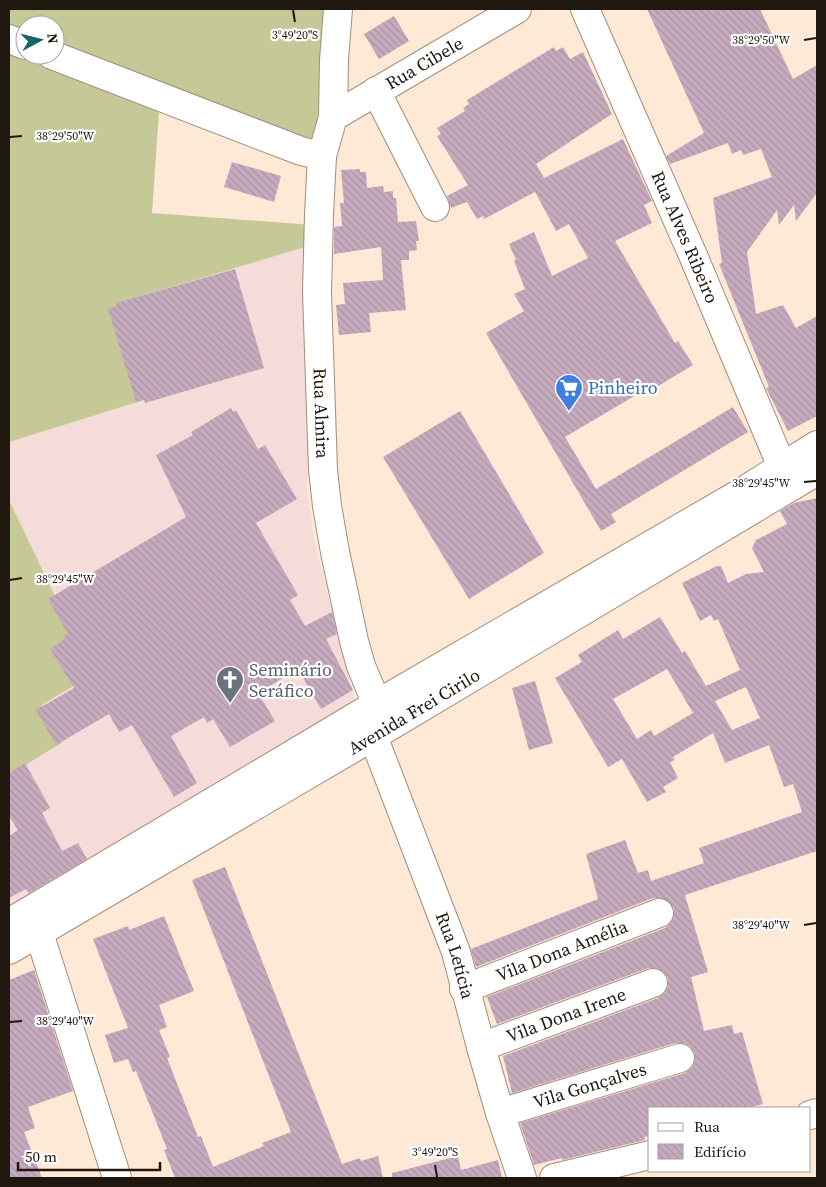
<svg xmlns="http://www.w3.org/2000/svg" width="826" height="1187" viewBox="0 0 826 1187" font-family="'Source Serif 4',serif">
<defs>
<pattern id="building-back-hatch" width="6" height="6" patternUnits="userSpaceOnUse" patternTransform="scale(1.25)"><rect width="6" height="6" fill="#c6abbf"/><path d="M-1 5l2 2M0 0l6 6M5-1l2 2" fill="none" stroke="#aa92a3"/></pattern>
</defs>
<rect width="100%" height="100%" fill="#fde9d6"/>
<path fill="#f6dcd8" d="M 312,245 L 307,489 L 314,541 L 356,705 L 9,909 L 9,775 L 63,742 L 42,705 L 98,671 L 54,594 L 9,500 L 9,442 L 144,400 L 116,303 Z"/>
<path fill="#c4c997" d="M 9,9 L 325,9 L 316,140 L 309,145 L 55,47 L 55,25 L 25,25 L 25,35 L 9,29 Z
M 9,52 L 159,112 L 152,213 L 313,225 L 312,245 L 117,303 L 144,400 L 9,442 Z
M 9,500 L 54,594 L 98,671 L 42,705 L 63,742 L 9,775 Z"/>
<path fill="url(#building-back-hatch)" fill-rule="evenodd" d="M 647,9 L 760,9 L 793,79 L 817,65 L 817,193 L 796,221 L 794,205 L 779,225 L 777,210 L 747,252 L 756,314 L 783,305 L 796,328 L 817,316 L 817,416 L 788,431 L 766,388 L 769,387 L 719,264 L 722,263 L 713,198 L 772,177 L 761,149 L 743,155 L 741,150 L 732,154 L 728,143 L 670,164 L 666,156 L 704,133 Z
M 394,16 L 409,41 L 379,59 L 364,34 Z
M 554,47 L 556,51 L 563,47 L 570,59 L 583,52 L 612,114 L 536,164 L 544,178 L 623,139 L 652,201 L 644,205 L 652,223 L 615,241 L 675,343 L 678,341 L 693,365 L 655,388 L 653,385 L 565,437 L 596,489 L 733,407 L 748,432 L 611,514 L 616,522 L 601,531 L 486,333 L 524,311 L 514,294 L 525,289 L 514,261 L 516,260 L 509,244 L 534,232 L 552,276 L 588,258 L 569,224 L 556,231 L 535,192 L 484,219 L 483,216 L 477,219 L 467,202 L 451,208 L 447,196 L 468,185 L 437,136 L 441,134 L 437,128 L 465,111 L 463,108 L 469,104 L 467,100 Z
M 232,162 L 281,176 L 274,202 L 224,187 Z
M 360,169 L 360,172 L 366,172 L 367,188 L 383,186 L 384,192 L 393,191 L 393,198 L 396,198 L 398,222 L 416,221 L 419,241 L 416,241 L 417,250 L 409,251 L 409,260 L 401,260 L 406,310 L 369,313 L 371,332 L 339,335 L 336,305 L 345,304 L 343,283 L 383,280 L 381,247 L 334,254 L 334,227 L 342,226 L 340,203 L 344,203 L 341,170 Z
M 235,269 L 264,368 L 145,403 L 144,400 L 136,402 L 108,309 L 117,306 L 116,303 Z
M 231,408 L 233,412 L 236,410 L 258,449 L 265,445 L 297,499 L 256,523 L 298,595 L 290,600 L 305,626 L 332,612 L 337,634 L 326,639 L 353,690 L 321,709 L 298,669 L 258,693 L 275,721 L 230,747 L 213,719 L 207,723 L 204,717 L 171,736 L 197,783 L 174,797 L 132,725 L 119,732 L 109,714 L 56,745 L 36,710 L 74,688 L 50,649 L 65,639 L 64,636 L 68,634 L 48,599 L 186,517 L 156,455 L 193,435 L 191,432 Z
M 460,411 L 544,553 L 469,599 L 383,457 Z
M 817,498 L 817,851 L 685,895 L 708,972 L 691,977 L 704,1031 L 732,1025 L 734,1034 L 742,1032 L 763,1104 L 747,1108 L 650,1108 L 650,1136 L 644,1137 L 645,1140 L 562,1160 L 562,1158 L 534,1165 L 520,1123 L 685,1073 L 692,1068 L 695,1061 L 695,1054 L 690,1046 L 683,1043 L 675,1043 L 512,1093 L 503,1056 L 658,998 L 665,993 L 668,985 L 668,978 L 663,971 L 655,968 L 648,968 L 497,1024 L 487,997 L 665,928 L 671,922 L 674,916 L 674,908 L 668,901 L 661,898 L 653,898 L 476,967 L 471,949 L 598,899 L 586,854 L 625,840 L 638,873 L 648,870 L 651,881 L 704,863 L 699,848 L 802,812 L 793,784 L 784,787 L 769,745 L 725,763 L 713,733 L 673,757 L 675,760 L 670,762 L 678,778 L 663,787 L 666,792 L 647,802 L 622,759 L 608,767 L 555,678 L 582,662 L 578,655 L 618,630 L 623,639 L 660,617 L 682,653 L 685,651 L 706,686 L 740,670 L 718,619 L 714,621 L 711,615 L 700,621 L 682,583 L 717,566 L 721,566 L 728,583 L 746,574 L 764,572 L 752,548 L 756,540 L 787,524 L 780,511 L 794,503 ZM 667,669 L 693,713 L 654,736 L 651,730 L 637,739 L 613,699 ZM 746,687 L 760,718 L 732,730 L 715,701 Z
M 535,681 L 553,743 L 529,750 L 512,688 Z
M 25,763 L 50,808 L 42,813 L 62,851 L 78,843 L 87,859 L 29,893 L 26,889 L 9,898 L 9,836 L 18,830 L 9,816 L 9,773 Z
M 225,867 L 342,1164 L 360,1158 L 361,1161 L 378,1156 L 383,1178 L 175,1178 L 164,1150 L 167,1149 L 136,1071 L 133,1072 L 128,1059 L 114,1063 L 105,1035 L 128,1028 L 93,939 L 128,926 L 129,930 L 164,916 L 194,991 L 159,1005 L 167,1027 L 159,1030 L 170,1057 L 167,1058 L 198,1137 L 201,1136 L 213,1167 L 264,1146 L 262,1143 L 291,1132 L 192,880 Z
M 34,970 L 73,1091 L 28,1107 L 35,1128 L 24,1132 L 42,1178 L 9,1178 L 9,980 Z
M 458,1156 L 461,1170 L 498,1160 L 502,1178 L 392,1178 L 392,1173 Z"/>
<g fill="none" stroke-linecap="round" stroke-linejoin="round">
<defs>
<g id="minor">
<path id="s1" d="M 338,9 L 334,60 L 333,117 L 322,156 L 319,215 L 317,292 L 323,470 L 327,506 L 335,552 L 354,641 L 361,666 L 377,704 L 374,727"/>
<path id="s2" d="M 585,9 L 692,253 L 782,467 L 792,486"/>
<path d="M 9,39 L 25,45"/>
<path d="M 52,55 L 301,151 L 322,156"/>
<path d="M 376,91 L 435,207"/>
<path id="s3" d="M 333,117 L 517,9"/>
<path id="s4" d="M 362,715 L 373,736 L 456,952 L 481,1047 L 500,1113 L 522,1178"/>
<path d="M 28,912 L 39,933 L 117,1178"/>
<path id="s5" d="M 464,989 L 659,913"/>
<path id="s6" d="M 481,1047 L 653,983"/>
<path id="s7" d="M 500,1113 L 680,1058"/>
<path d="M 810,1115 L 817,1113"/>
<path d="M 554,1178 L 650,1155"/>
</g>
<g id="major">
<path d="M 9,923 L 377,704 L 737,495 L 817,445"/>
<path id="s8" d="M 9,950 L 360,744 L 817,471"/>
</g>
</defs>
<use href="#minor" stroke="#a48d78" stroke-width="30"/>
<use href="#major" stroke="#a48d78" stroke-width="30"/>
<use href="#minor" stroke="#fff" stroke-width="28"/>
<use href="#major" stroke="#fff" stroke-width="28"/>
</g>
<path fill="none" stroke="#20170f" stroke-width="2" d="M 293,10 L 295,22M 804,40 L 816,38M 10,137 L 22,136M 804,482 L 816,481M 10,580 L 22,578M 804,925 L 816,923M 10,1022 L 22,1021M 435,1165 L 437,1177"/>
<defs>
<symbol id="supermarket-pin" viewBox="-11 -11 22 30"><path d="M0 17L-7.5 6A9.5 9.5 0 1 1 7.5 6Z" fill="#3f7fe0" stroke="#fff"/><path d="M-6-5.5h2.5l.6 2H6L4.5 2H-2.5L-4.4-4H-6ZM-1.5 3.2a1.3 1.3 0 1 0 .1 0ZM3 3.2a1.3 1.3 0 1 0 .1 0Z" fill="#fff"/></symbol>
<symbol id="church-pin" viewBox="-11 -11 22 30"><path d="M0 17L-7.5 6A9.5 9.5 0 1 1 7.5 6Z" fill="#6b7280" stroke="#fff"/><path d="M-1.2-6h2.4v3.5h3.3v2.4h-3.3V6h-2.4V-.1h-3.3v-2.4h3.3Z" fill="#fff"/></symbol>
</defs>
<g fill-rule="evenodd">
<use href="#supermarket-pin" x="553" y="372" width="32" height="43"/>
<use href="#church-pin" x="214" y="664" width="32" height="43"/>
</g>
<g text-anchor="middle" stroke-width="4.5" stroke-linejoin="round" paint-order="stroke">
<g font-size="18" fill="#20170f" stroke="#fff">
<text dy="6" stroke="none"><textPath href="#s3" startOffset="106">Rua Cibele</textPath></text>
<text dy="6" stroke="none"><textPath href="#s2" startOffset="249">Rua Alves Ribeiro</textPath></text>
<text dy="6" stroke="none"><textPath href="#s1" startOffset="406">Rua Almira</textPath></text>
<text dy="6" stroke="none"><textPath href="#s8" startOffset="470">Avenida Frei Cirilo</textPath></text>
<text dy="6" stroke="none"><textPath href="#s5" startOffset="105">Vila Dona Amélia</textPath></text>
<text dy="6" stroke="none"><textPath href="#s4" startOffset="258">Rua Letícia</textPath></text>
<text dy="6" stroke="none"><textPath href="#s6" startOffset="91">Vila Dona Irene</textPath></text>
<text dy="6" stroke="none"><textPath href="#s7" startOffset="94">Vila Gonçalves</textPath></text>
</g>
<g font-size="18" fill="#366cbe" stroke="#fff" text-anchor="start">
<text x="588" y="394">Pinheiro</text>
</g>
<g font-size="18" fill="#5b616d" stroke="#fff" text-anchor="start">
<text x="249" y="676">Seminário<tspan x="249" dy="21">Seráfico</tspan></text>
</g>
</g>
<g font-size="12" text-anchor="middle" fill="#20170f" stroke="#fff" stroke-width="4.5" stroke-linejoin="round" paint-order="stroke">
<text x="295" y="39">3°49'20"S</text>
<text x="761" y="44">38°29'50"W</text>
<text x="65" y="140">38°29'50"W</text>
<text x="761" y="487">38°29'45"W</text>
<text x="65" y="583">38°29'45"W</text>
<text x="761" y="929">38°29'40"W</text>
<text x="65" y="1025">38°29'40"W</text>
<text x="435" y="1156">3°49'20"S</text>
</g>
<rect width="826" height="1187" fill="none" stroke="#20170f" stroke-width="20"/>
<rect x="648" y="1107" width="162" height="65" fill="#ffffff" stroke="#a6a29f"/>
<rect x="658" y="1123" width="25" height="8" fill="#ffffff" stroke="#a6a29f"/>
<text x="694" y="1132" font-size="15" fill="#20170f">Rua</text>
<rect x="658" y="1144" width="25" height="15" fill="url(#building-back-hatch)" stroke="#a6a29f"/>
<text x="694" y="1157" font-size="15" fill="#20170f">Edifício</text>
<g transform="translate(40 40) rotate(83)"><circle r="24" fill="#ffffff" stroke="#a6a29f"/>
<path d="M0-4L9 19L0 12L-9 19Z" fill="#166569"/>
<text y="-8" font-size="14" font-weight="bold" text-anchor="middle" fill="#20170f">N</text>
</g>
<path d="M18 1162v8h142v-8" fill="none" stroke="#20170f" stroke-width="2.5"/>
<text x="25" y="1162" font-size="15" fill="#20170f" stroke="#ffffff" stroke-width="4" paint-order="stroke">50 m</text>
</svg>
